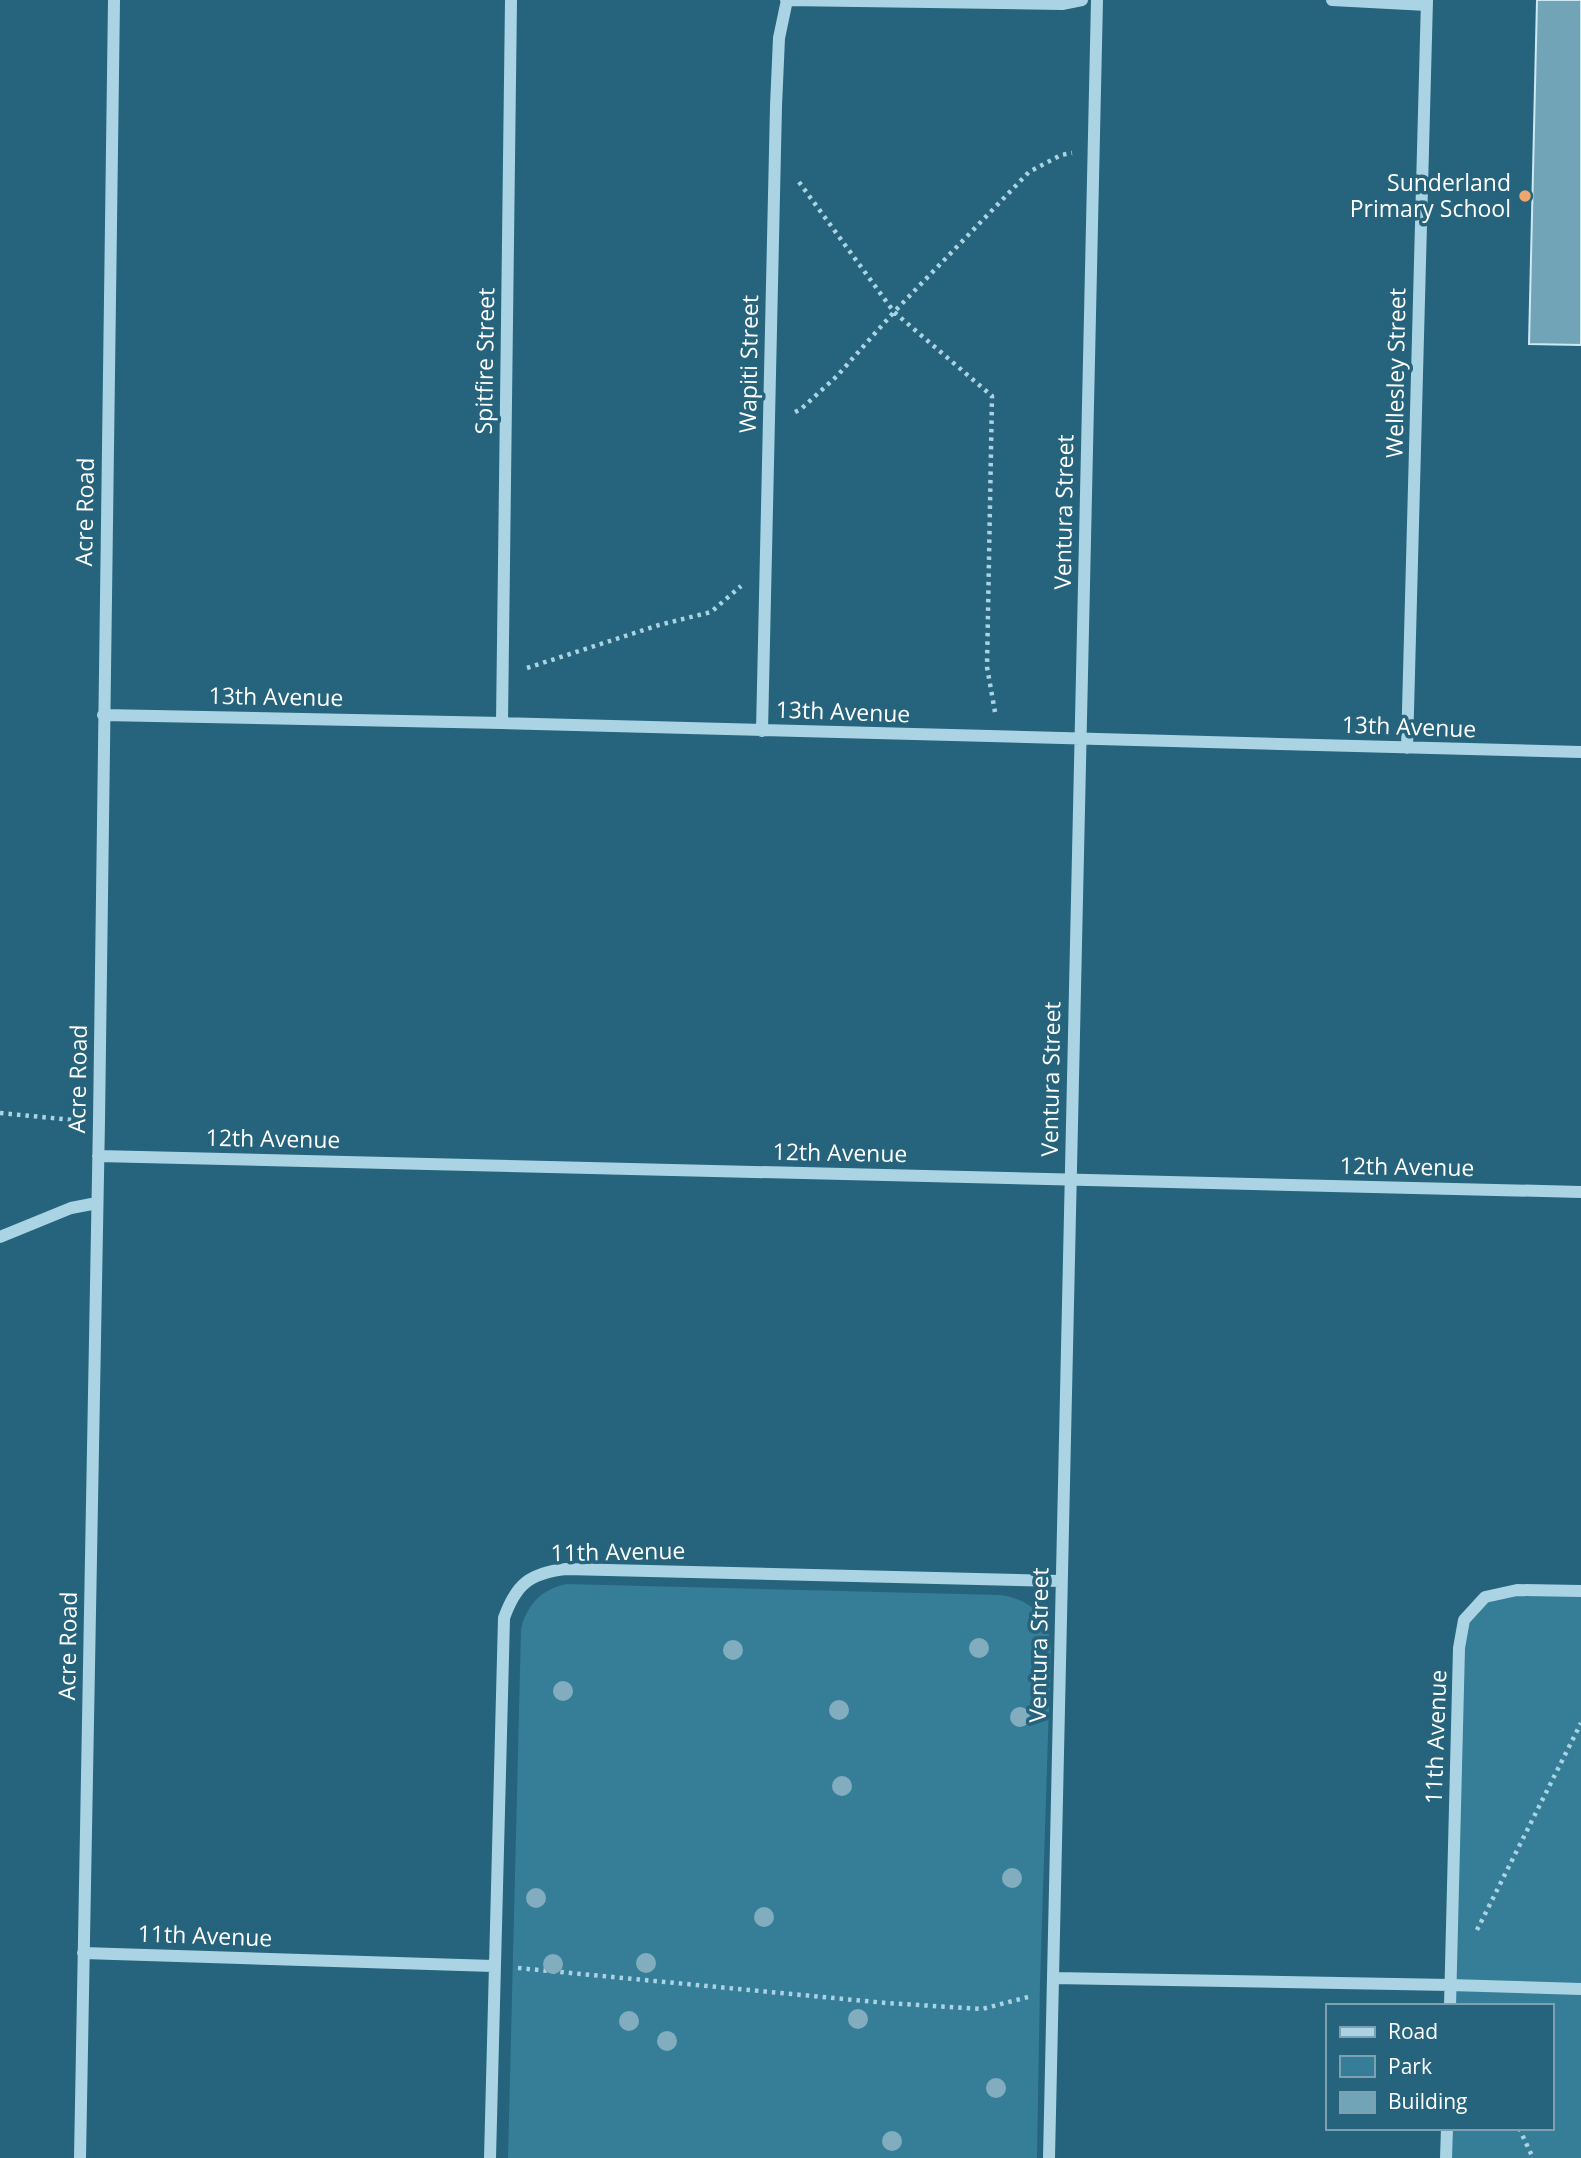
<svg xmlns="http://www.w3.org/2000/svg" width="1581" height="2158" viewBox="0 0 1581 2158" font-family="'Open Sans',sans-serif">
<rect width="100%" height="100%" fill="#26637c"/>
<path fill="#367d97" d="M 567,1584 L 1000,1595 C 1029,1599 1047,1614 1051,1645 L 1040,1983 L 1037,2158 L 508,2158 L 521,1629 C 527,1604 542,1589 567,1584 Z
M 1581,1591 L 1581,2158 L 1446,2158 L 1447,2128 L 1551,2128 L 1551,2006 L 1450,2006 L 1464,1620 L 1485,1597 Z"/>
<path fill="#72a4b8" stroke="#cde9f4" stroke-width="2" d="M 1537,0 L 1581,0 L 1581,345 L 1529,344 Z"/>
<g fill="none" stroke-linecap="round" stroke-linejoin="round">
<path stroke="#aad4e4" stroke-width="4.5" stroke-dasharray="3.5 5" stroke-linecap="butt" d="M 799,182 L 894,312 L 992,396 L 987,667 L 995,712
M 795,412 L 801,409 L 837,376 L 894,312 L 1029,172 L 1061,155 L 1072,153
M 527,668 L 659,625 L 711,612 L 741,586
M 0,1113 L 73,1120
M 1477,1930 L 1581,1723
M 518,1968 L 886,2003 L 982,2009 L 1028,1997
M 1519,2128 L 1533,2158"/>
<path stroke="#aad4e4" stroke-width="12" d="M 786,0 L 1062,4 L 1082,0
M 1332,0 L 1427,5
M 103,715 L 502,723 L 1581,752
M 502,723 L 511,0
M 762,731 L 776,106 L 779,38 L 787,0
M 1407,748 L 1427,0
M 98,1156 L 1581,1192
M 0,1237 L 71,1208 L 97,1203
M 83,1953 L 493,1966
M 1053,1978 L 1450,1985 L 1581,1989
M 1450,2006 L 1459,1648 L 1464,1620 L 1485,1597 L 1517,1590 L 1581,1591
M 80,2158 L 99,1121 L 114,0
M 490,2158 L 504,1618 C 516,1584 530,1573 566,1569 L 1061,1581
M 1049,2158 L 1097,0
M 1446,2158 L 1447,2128"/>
</g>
<g fill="#82adbe">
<circle cx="979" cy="1648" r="10"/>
<circle cx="733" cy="1650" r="10"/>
<circle cx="563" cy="1691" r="10"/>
<circle cx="839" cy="1710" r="10"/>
<circle cx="1020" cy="1717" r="10"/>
<circle cx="842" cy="1786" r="10"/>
<circle cx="1012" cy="1878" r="10"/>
<circle cx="536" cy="1898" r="10"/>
<circle cx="764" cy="1917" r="10"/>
<circle cx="646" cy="1963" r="10"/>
<circle cx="553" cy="1964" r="10"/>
<circle cx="858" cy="2019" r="10"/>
<circle cx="629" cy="2021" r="10"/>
<circle cx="667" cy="2041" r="10"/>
<circle cx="996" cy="2088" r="10"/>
<circle cx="892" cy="2141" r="10"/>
</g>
<circle fill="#eda76f" stroke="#26637c" stroke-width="2.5" cx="1525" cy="196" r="7"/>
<g text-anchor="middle" stroke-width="7" stroke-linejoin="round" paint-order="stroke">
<g font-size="23" fill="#fff" stroke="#26637c" text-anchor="end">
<text x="1511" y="191">Sunderland<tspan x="1511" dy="26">Primary School</tspan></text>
</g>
<g font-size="23" fill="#fff" stroke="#26637c">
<text transform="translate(485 361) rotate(-89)" y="8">Spitfire Street</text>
<text transform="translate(749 364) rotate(-89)" y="8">Wapiti Street</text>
<text transform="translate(1396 373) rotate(-89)" y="8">Wellesley Street</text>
<text transform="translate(85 512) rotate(-89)" y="8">Acre Road</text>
<text transform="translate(1064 512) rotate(-89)" y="8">Ventura Street</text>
<text transform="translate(276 697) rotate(1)" y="8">13th Avenue</text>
<text transform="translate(843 712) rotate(2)" y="8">13th Avenue</text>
<text transform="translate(1409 727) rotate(2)" y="8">13th Avenue</text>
<text transform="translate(78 1079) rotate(-89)" y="8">Acre Road</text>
<text transform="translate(1051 1079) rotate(-89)" y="8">Ventura Street</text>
<text transform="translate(273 1139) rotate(1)" y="8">12th Avenue</text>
<text transform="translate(840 1153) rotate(1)" y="8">12th Avenue</text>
<text transform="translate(1407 1167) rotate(1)" y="8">12th Avenue</text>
<text transform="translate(618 1552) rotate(-1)" y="8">11th Avenue</text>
<text transform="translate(1039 1645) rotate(-89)" y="8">Ventura Street</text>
<text transform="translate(68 1646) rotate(-89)" y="8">Acre Road</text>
<text transform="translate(1436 1737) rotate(-88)" y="8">11th Avenue</text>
<text transform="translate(205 1936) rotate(2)" y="8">11th Avenue</text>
</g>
</g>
<rect x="1326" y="2004" width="228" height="126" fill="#26637c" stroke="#7da1b0" stroke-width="2"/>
<rect x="1340" y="2027" width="35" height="10" fill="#aad4e4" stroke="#7da1b0" stroke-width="2"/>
<text x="1388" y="2039" font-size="21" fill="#ffffff">Road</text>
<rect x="1340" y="2056" width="35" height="21" fill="#367d97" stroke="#7da1b0" stroke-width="2"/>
<text x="1388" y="2074" font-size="21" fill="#ffffff">Park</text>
<rect x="1340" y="2092" width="35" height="21" fill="#72a4b8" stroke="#7da1b0" stroke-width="2"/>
<text x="1388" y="2109" font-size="21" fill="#ffffff">Building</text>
</svg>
